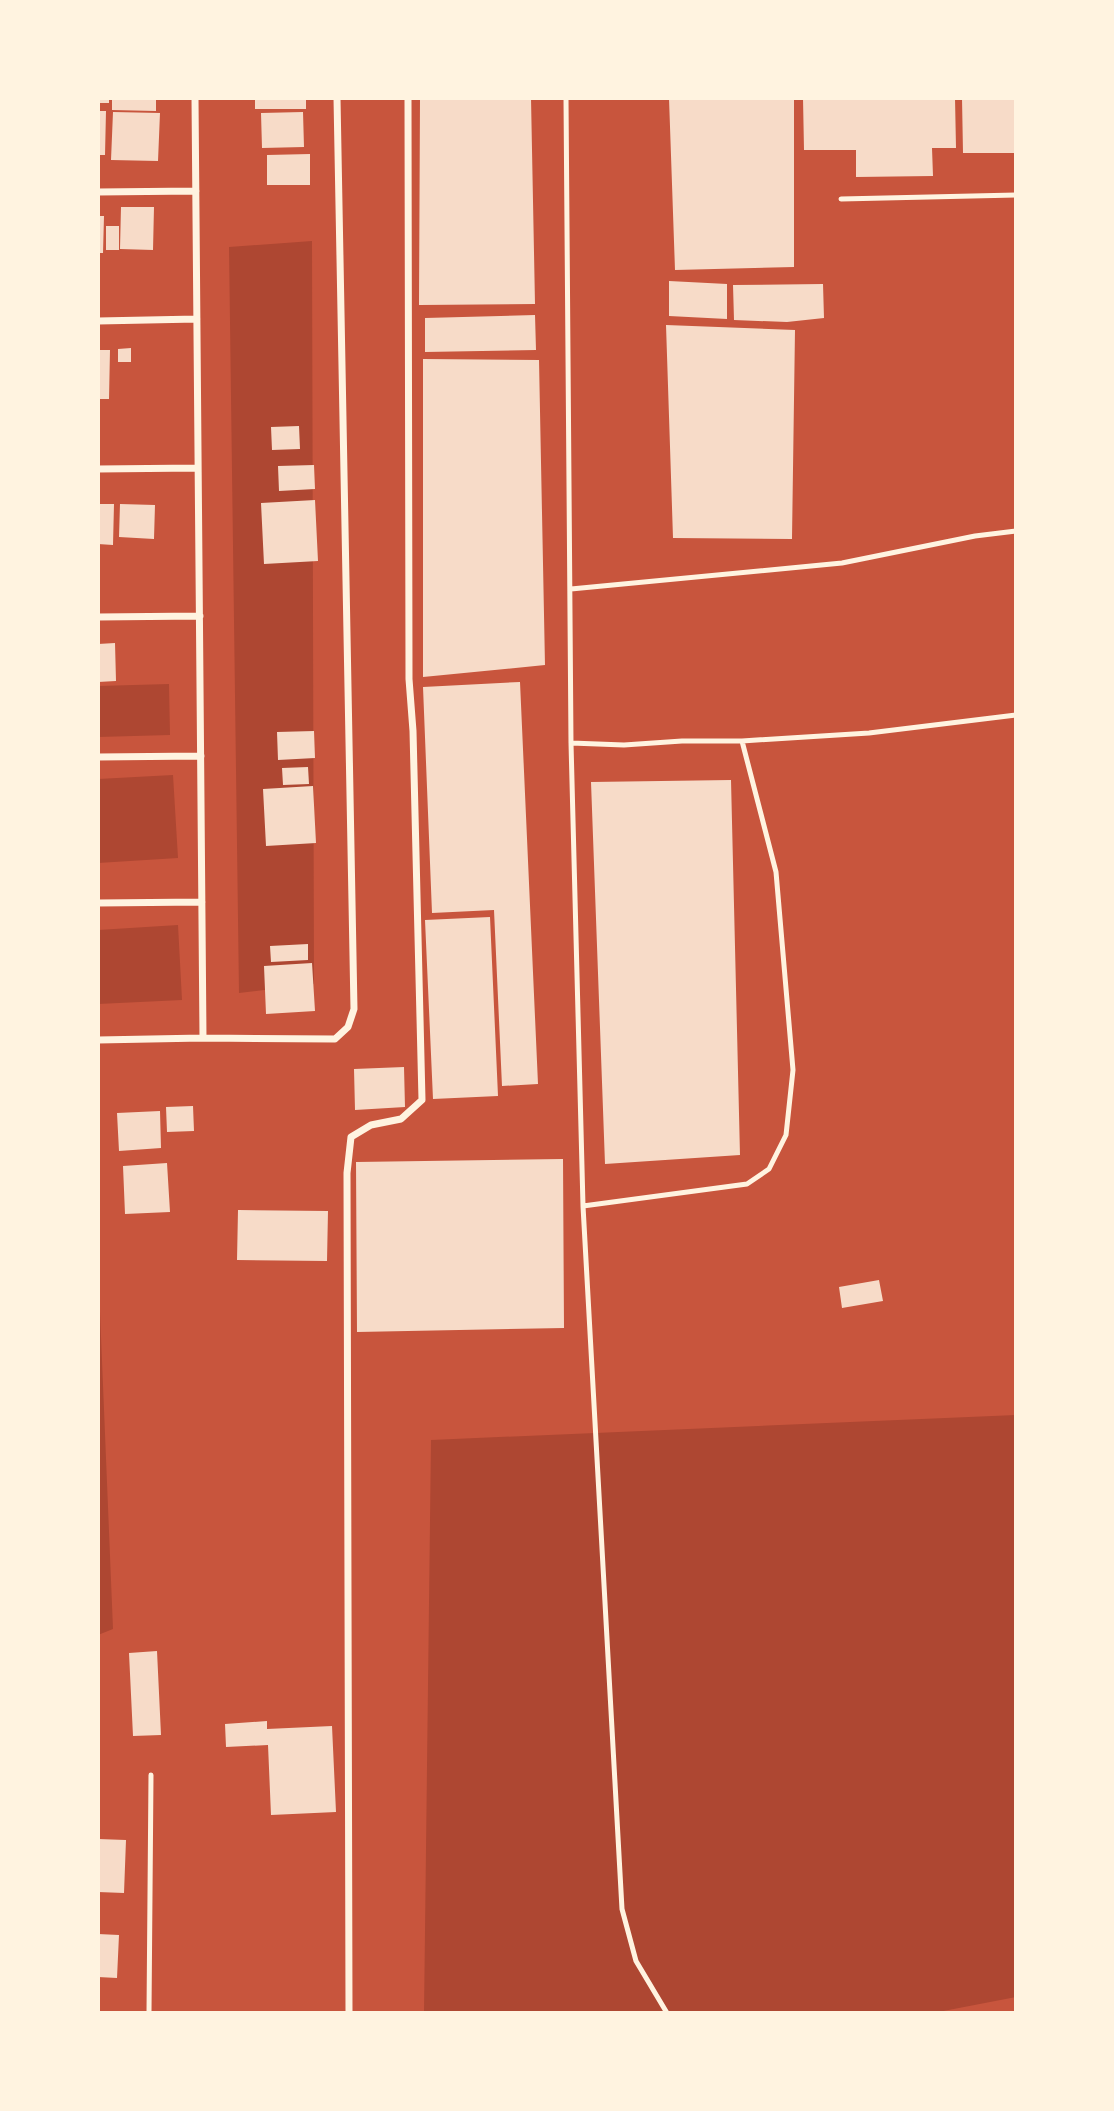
<svg xmlns="http://www.w3.org/2000/svg" width="1114" height="2111" viewBox="0 0 1114 2111" font-family="'Nunito Sans',sans-serif">
<rect width="100%" height="100%" fill="#c8553d"/>
<path fill="#ae4732" d="M 312,241 L 314,984 L 239,993 L 229,247 Z
M 169,684 L 170,735 L 98,737 L 98,686 Z
M 173,775 L 178,858 L 98,863 L 98,779 Z
M 178,925 L 182,1000 L 98,1004 L 98,930 Z
M 98,1263 L 113,1629 L 98,1635 Z
M 1016,1415 L 1016,1997 L 933,2013 L 424,2013 L 431,1440 Z"/>
<path fill="#f7dbc8" d="M 98,98 L 109,98 L 109,103 L 98,103 Z
M 112,98 L 156,98 L 156,111 L 112,110 Z
M 255,98 L 306,98 L 306,109 L 255,109 Z
M 420,98 L 531,98 L 535,304 L 419,305 Z
M 669,98 L 794,98 L 794,267 L 675,270 Z
M 803,98 L 955,98 L 956,148 L 932,148 L 933,176 L 856,177 L 856,150 L 804,150 Z
M 962,98 L 1016,98 L 1016,153 L 963,153 Z
M 98,111 L 106,111 L 105,155 L 98,155 Z
M 113,112 L 160,113 L 158,161 L 111,160 Z
M 303,112 L 304,147 L 262,148 L 261,113 Z
M 310,154 L 310,185 L 267,185 L 267,155 Z
M 121,207 L 154,207 L 153,250 L 120,249 Z
M 98,216 L 104,216 L 103,253 L 98,253 Z
M 106,226 L 119,226 L 119,250 L 106,250 Z
M 669,281 L 727,284 L 727,319 L 669,316 Z
M 823,284 L 824,318 L 787,322 L 734,320 L 733,285 Z
M 535,315 L 536,350 L 425,352 L 425,318 Z
M 666,325 L 795,330 L 792,539 L 673,538 Z
M 131,348 L 131,362 L 118,362 L 118,349 Z
M 98,350 L 110,350 L 109,399 L 98,399 Z
M 423,359 L 539,360 L 545,665 L 423,677 Z
M 299,426 L 300,449 L 272,450 L 271,427 Z
M 314,465 L 315,489 L 279,491 L 278,466 Z
M 315,500 L 318,561 L 264,564 L 261,503 Z
M 98,504 L 114,504 L 113,545 L 98,544 Z
M 120,504 L 155,505 L 154,539 L 119,537 Z
M 115,643 L 116,681 L 98,682 L 98,644 Z
M 520,682 L 538,1084 L 502,1086 L 494,910 L 432,913 L 423,687 Z
M 314,731 L 315,758 L 278,760 L 277,732 Z
M 308,767 L 309,784 L 283,785 L 282,768 Z
M 731,780 L 740,1155 L 605,1164 L 591,782 Z
M 313,786 L 316,843 L 266,846 L 263,789 Z
M 490,917 L 498,1096 L 433,1099 L 425,920 Z
M 308,944 L 308,960 L 271,962 L 270,946 Z
M 312,963 L 315,1011 L 266,1014 L 264,966 Z
M 404,1067 L 405,1107 L 355,1110 L 354,1069 Z
M 193,1106 L 194,1131 L 167,1132 L 166,1107 Z
M 160,1111 L 161,1148 L 119,1151 L 117,1113 Z
M 563,1159 L 564,1328 L 357,1332 L 356,1162 Z
M 167,1163 L 170,1212 L 125,1214 L 123,1166 Z
M 238,1210 L 328,1211 L 327,1261 L 237,1260 Z
M 879,1280 L 883,1301 L 842,1308 L 839,1287 Z
M 157,1651 L 161,1735 L 133,1736 L 129,1653 Z
M 267,1721 L 267,1729 L 332,1726 L 336,1812 L 271,1815 L 268,1745 L 226,1747 L 225,1724 Z
M 98,1839 L 126,1840 L 124,1893 L 98,1892 Z
M 98,1934 L 119,1935 L 117,1978 L 98,1977 Z"/>
<g fill="none" stroke-linecap="round" stroke-linejoin="round">
<path stroke="#fff3e0" stroke-width="5" d="M 566,98 L 571,743 L 583,1206 L 747,1184 L 769,1169 L 786,1135 L 793,1070 L 776,872 L 742,741
M 841,199 L 1016,195
M 571,589 L 842,563 L 975,536 L 1016,531
M 571,743 L 624,745 L 682,741 L 742,741 L 869,733 L 1016,715
M 583,1206 L 622,1909 L 636,1961 L 667,2013
M 149,2013 L 151,1775"/>
<path stroke="#fff3e0" stroke-width="7" d="M 195,98 L 203,1038
M 98,192 L 196,191
M 98,321 L 197,319
M 98,469 L 198,468
M 98,617 L 200,616
M 98,757 L 201,756
M 98,903 L 202,902
M 98,1040 L 203,1038 L 335,1039 L 348,1027 L 354,1009 L 337,98
M 349,2013 L 347,1173 L 351,1137 L 371,1125 L 401,1119 L 422,1100 L 413,731 L 409,679 L 408,98"/>
</g>
<rect width="1114" height="2111" fill="none" stroke="#fff3e0" stroke-width="200"/>
</svg>
